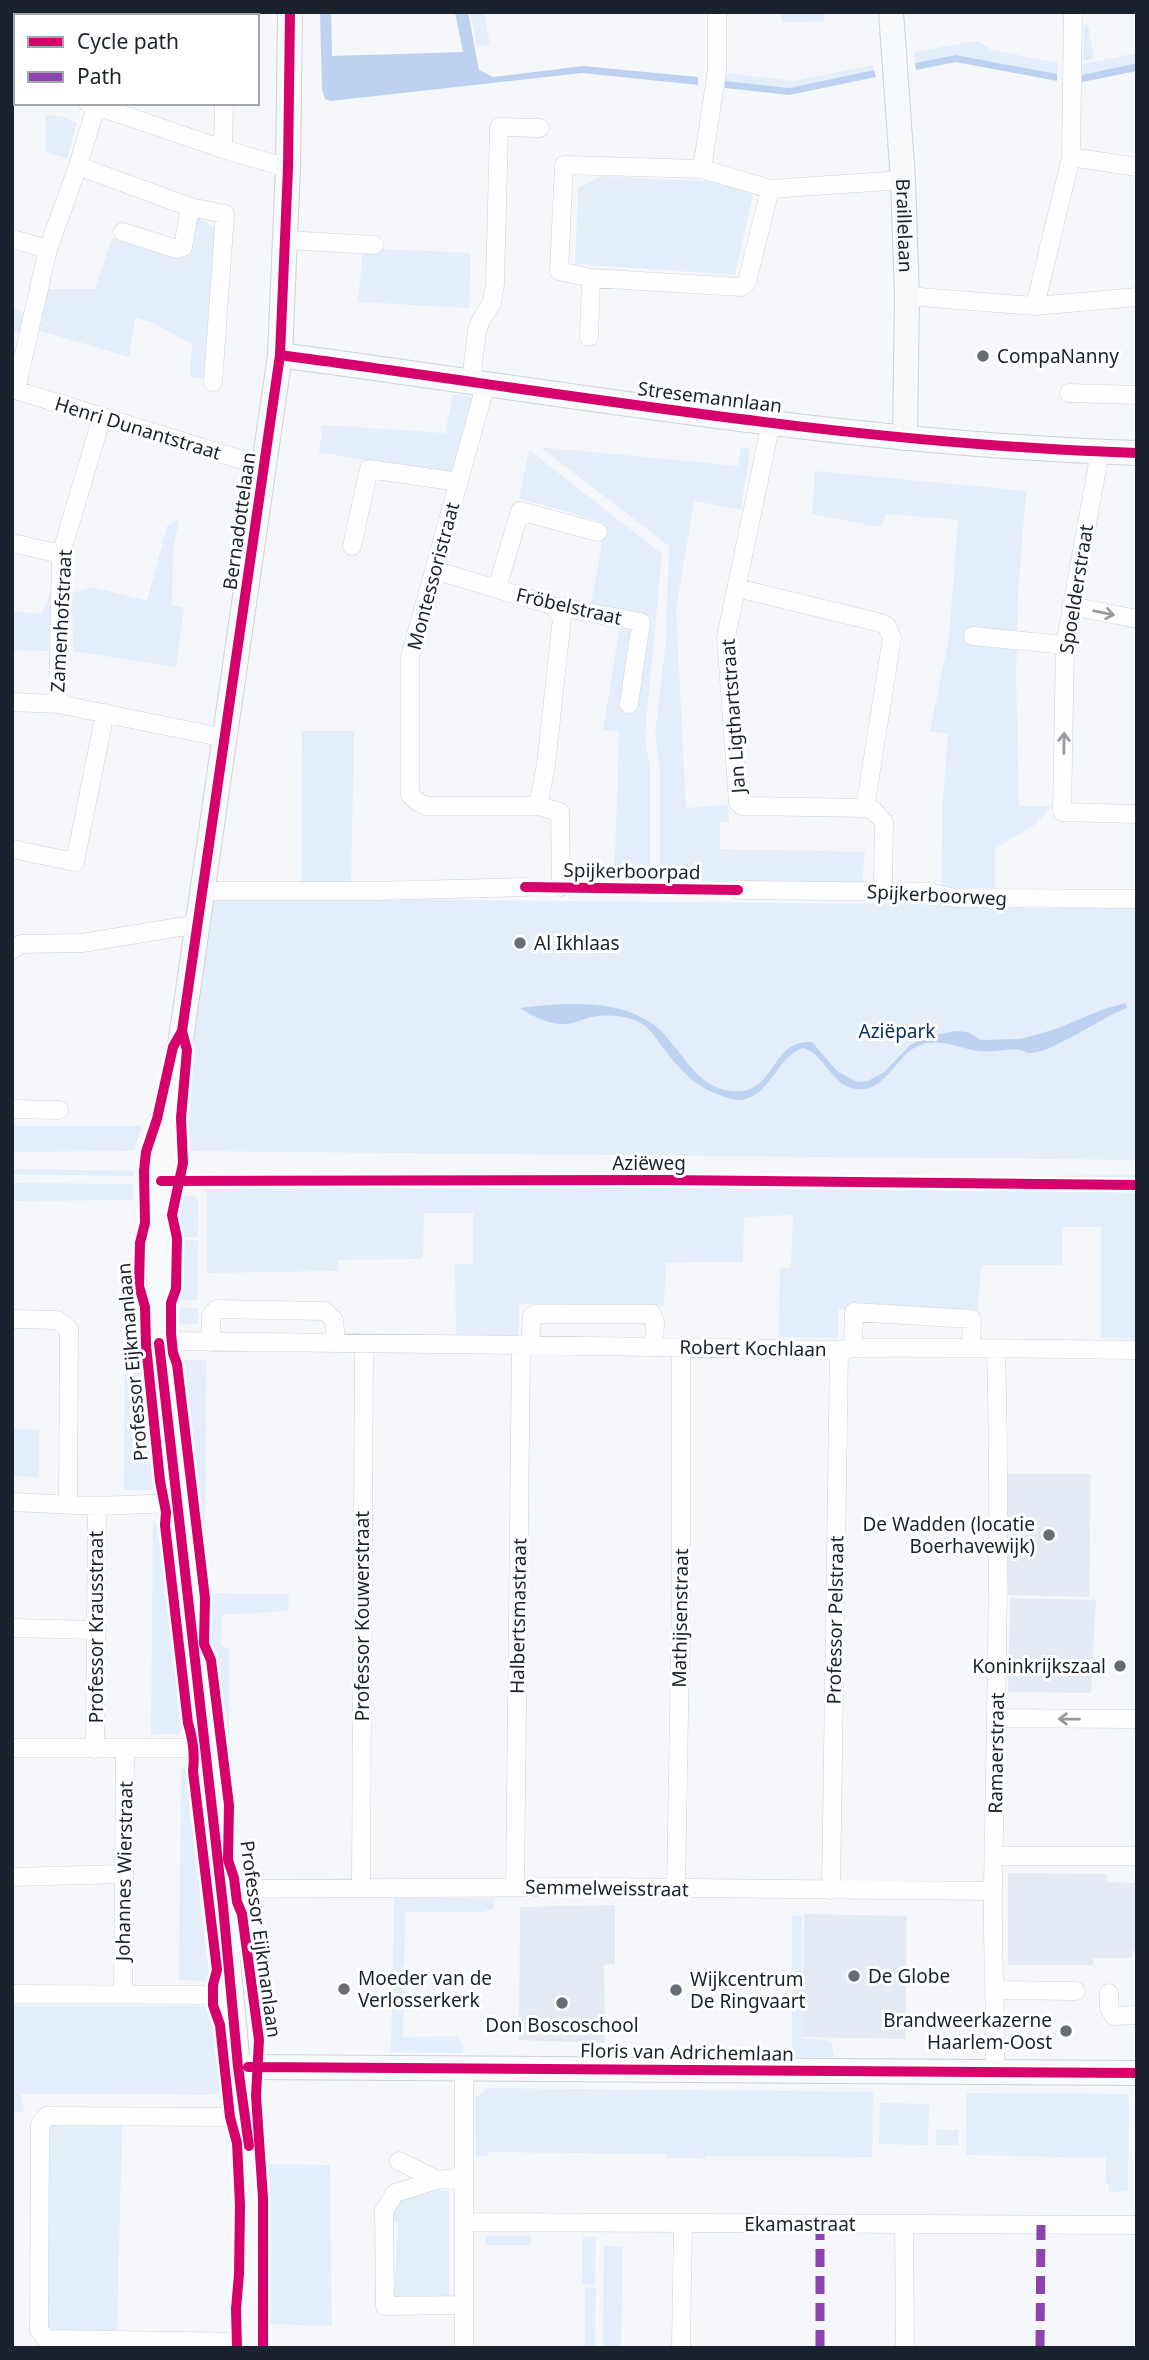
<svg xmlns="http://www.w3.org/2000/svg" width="1149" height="2360" viewBox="0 0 1149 2360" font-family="'Noto Sans',sans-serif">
<rect width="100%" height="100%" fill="#f5f7fa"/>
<path fill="#e3eaf3" d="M 1006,1474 L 1091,1474 L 1089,1597 L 1008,1595 Z
M 1010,1598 L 1096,1600 L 1091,1693 L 1008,1692 Z
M 1008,1873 L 1107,1874 L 1107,1882 L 1137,1883 L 1137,1951 L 1132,1951 L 1132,1958 L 1093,1958 L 1093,1965 L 1008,1965 Z
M 615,1905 L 615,1964 L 604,1965 L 605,2043 L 519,2040 L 520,1907 Z
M 804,1914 L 907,1916 L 905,2039 L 802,2037 Z"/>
<path fill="#e4eefb" d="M 470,12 L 484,12 L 490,45 L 477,47 Z
M 781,12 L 823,12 L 825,21 L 782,23 Z
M 1084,25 L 1088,25 L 1094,58 L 1083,61 Z
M 977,41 L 992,50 L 1058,63 L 1057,74 L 956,55 L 915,63 L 914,52 Z
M 1137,53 L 1137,63 L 1082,75 L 1083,64 Z
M 873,65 L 874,70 L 789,88 L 725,81 L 726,73 L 793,81 Z
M 46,115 L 61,116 L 77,123 L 67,158 L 45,152 Z
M 602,176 L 719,182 L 753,195 L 735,275 L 575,264 L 578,188 Z
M 194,218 L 200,219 L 216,228 L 210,336 L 204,379 L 190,377 L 192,344 L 152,322 L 135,318 L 129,357 L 37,330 L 48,289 L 95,289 L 112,238 L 179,259 L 192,219 Z
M 363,248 L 471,253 L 469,308 L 358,302 Z
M 12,309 L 25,313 L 20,332 L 12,332 Z
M 453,394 L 474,397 L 453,476 L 319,452 L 323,425 L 445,433 Z
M 540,447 L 738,466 L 741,447 L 750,449 L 741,510 L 694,501 L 676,609 L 686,808 L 728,805 L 729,823 L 720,822 L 720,849 L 865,852 L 862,887 L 660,887 L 660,769 L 655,735 L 666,640 L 669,546 Z
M 529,450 L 662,554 L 645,735 L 650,770 L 650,887 L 614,887 L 619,732 L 603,730 L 620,625 L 589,618 L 605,523 L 519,498 Z
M 815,471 L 1026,491 L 1018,596 L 1016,676 L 1019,806 L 1052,807 L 1034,825 L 995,849 L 995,888 L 941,888 L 943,799 L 948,734 L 930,731 L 949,638 L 958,520 L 886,514 L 880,527 L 812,514 Z
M 177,520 L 179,521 L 173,550 L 172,605 L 184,608 L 176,667 L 73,651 L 72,593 L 93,587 L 147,601 L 167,526 Z
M 54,580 L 48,651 L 12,650 L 12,611 L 42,614 Z
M 302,731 L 354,731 L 351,886 L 301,885 Z
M 211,898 L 1137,906 L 1137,1160 L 186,1151 L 188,1137 L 186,1137 L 185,1112 L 194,1016 L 198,1013 Z
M 12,1126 L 142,1126 L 134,1151 L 12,1152 Z
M 12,1169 L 134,1171 L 134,1176 L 12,1174 Z
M 1137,1175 L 1137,1339 L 1101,1338 L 1101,1227 L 1063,1227 L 1062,1265 L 981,1265 L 978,1311 L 839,1309 L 838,1338 L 779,1337 L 780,1268 L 791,1268 L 793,1215 L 744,1217 L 743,1262 L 666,1263 L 664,1306 L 519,1304 L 519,1336 L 456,1335 L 455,1264 L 473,1264 L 473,1213 L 424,1213 L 423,1259 L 338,1260 L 339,1271 L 207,1273 L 207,1192 L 197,1182 Z
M 12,1183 L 133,1184 L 133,1200 L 12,1201 Z
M 180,1195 L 194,1196 L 198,1200 L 198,1237 L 179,1237 C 178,1219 172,1213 180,1195 Z
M 182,1240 L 198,1240 L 197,1300 L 181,1300 Z
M 138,1306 L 139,1346 L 154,1485 L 152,1490 L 124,1490 L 125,1307 Z
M 174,1307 L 198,1308 L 198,1324 L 173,1325 Z
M 178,1360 L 206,1360 L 205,1575 L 212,1593 L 289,1594 L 288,1611 L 222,1615 L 221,1646 L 229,1648 L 229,1761 L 226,1761 Z
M 12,1429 L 39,1430 L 39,1477 L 12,1476 Z
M 153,1520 L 159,1525 L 182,1729 L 179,1734 L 151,1734 Z
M 181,1766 L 187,1771 L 209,1975 L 207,1981 L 179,1980 Z
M 394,1898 L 496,1898 L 493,1909 L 483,1912 L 405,1912 L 403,2037 L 457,2036 L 463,2044 L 463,2053 L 391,2052 Z
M 798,1915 L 802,1917 L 802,2038 L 831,2041 L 834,2057 L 792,2057 L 792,1916 Z
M 12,2006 L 210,2006 L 223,2091 L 212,2095 L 21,2094 L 24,2112 L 12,2112 Z
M 488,2088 L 873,2092 L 872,2157 L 706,2156 L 705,2159 L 667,2158 L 666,2154 L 488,2152 L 487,2156 L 476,2156 L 475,2098 Z
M 967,2093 L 1129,2094 L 1128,2191 L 1109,2192 L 1108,2184 L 1106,2183 L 1106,2158 L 966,2155 Z
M 880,2103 L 929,2104 L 928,2145 L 879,2144 Z
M 54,2124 L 122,2124 L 117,2336 L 56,2335 L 44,2325 L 48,2130 Z
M 936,2129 L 958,2130 L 958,2145 L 936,2145 Z
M 267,2164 L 330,2165 L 332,2326 L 269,2324 L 270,2216 Z
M 433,2190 L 449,2191 L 449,2299 L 398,2298 L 394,2295 L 398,2223 L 387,2217 L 400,2197 Z
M 486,2236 L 531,2236 L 531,2245 L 486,2245 Z
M 583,2237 L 596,2237 L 595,2284 L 582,2284 Z
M 604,2246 L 623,2247 L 621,2348 L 603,2348 Z
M 585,2288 L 596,2288 L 595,2348 L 585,2348 Z"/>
<path fill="#bdd2f0" d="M 320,12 L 331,12 L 332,56 L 463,52 L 455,12 L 468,12 L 479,70 L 493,77 L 583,66 L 698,77 L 698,85 L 582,73 L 331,101 L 325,99 L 322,90 Z
M 956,55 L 1057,74 L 1057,81 L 956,62 L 916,70 L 915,63 Z
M 1137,63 L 1137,71 L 1082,82 L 1082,75 Z
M 874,70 L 876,77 L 789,95 L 725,88 L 725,81 L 789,88 Z
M 1126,1003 L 1127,1008 C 1104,1016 1050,1054 1030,1053 C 1027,1053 1024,1051 1021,1050 C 1007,1048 992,1053 978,1051 C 959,1048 939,1038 920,1045 C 896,1054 886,1093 856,1089 C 831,1086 825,1054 803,1048 C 775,1058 771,1098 738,1100 C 731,1100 723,1096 717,1094 C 691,1084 677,1066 661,1045 C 654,1036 649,1027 639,1022 C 625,1015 606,1014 591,1017 C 582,1019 574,1024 565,1024 C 550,1025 532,1016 520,1008 C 564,1003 624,997 660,1030 C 683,1052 696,1087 731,1091 C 777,1096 769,1039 812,1042 L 837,1071 L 857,1082 L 868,1081 L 884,1072 L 910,1045 L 926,1037 L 956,1031 L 968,1032 L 981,1040 L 1020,1039 L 1056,1029 L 1104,1009 Z"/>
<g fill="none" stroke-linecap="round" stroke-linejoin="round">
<defs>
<path id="street" d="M 50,12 L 50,16
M 167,16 L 167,12
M 12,88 L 16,88
M 88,103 L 223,149 L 288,168
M 223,149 L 224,103
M 1071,157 L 1137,167
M 78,166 L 190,207 L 225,214 L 213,382
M 702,169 L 717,70 L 717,12
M 770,189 L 747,282 L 741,287 L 591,278 L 559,271 L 564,165 L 702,169 L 770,189 L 903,180
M 123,232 L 177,249 L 183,247 L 190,207
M 12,239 L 48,249
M 286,240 L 374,245
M 907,296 L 1035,306 L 1137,297
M 1035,306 L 1071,157 L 1073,12
M 589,337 L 591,278
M 471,381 L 477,331 L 481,320 L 492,303 L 495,284 L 499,127 L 540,128
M 486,383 L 410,657 L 410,795 L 418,802 L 426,806 L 538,806 L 560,812 L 561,887
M 12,389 L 265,467
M 16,389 L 48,249 L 78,166 L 96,106
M 1069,393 L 1137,395
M 771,423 L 726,637 L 738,802 L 742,806 L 865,808 L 873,810 L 884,822 L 883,880
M 1100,452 L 1065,645 L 1062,812 L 1137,814
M 12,543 L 61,554
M 352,546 L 369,469 L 459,482
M 434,570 L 554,606 L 641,622 L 629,704
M 497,588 L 520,511 L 598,532
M 737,588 L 881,623 L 887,626 L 892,638 L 865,808
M 1071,606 L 1137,619
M 973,636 L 1065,645
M 12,702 L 58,704 L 225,738
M 58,704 L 61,554 L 102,417
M 538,806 L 546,765 L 562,618 L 554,606
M 12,849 L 75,862 L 105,713
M 738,890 L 928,892 L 955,898 L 1137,899
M 203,891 L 373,891 L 525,887
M 12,950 L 21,944 L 82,943 L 198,924
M 12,1109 L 59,1110
M 12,1319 L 57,1320 L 69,1329 L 68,1503
M 211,1342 L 211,1315 L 217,1309 L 325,1311 L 334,1320 L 336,1342
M 159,1343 L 171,1341 C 394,1343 616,1346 839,1350 L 853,1348 C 948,1347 1042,1349 1137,1350
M 530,1344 L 532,1316 L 536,1314 L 652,1314 L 655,1322 L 654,1345
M 853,1348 L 854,1312 L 972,1319 L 971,1347
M 12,1502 L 97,1506 L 176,1503
M 12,1628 L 97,1630
M 997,1718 L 1137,1719
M 12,1748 L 205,1748
M 95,1749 L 97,1506
M 994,1856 L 1137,1856
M 12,1877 L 124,1874
M 361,1887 L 364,1345
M 515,1887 L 521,1344
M 221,1889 L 598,1887 L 993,1891
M 676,1889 L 681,1596 L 681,1347
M 831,1890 L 839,1350
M 996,1990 L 1076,1991
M 123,1993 L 125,1749
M 1109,1993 L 1109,2008 L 1114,2016 L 1137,2015
M 12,1994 L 212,1995 L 232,1992
M 995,2073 C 996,2011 992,1949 993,1887 C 996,1707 1001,1529 996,1349
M 243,2114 L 230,2117 L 47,2116 L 40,2124 L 39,2330 L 46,2339 L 248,2342
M 399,2161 L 437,2180
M 464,2177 L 437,2180 L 395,2193 L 384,2211 L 385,2306 L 464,2305
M 464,2222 L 1137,2225
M 904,2224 L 905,2348
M 464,2348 L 464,2067
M 681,2348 L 683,2223"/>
<g id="secondary">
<path id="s1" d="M 891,12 L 903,180 L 907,296 L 905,438"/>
<path d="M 280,355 C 565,393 849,444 1137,453"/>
<path d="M 238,2067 L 1137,2073"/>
<path d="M 248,2348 L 254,2282 L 254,2172 L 238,2067 L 223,1906 L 159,1343 L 159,1215 L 163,1163 L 280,355 L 288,168 L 290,12"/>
</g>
</defs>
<use href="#street" stroke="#cdd3da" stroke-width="19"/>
<use href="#secondary" stroke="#cdd3da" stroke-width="26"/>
<use href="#street" stroke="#fefefe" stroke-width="18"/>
<use href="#secondary" stroke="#f7f9fb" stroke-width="24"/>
<path stroke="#8e44ad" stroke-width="9" stroke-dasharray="18 9" stroke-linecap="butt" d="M 820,2348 L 820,2224
M 1040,2348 L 1041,2225"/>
<defs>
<path id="cycleway" d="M 280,355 C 565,393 849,444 1137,453
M 525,887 L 738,890
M 182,1031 L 187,1050 L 181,1118 L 183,1163 L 172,1215 L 177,1238 L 176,1289 L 171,1303 L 171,1333 L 173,1353 L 177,1364 L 205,1598 L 204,1644 L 211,1660 L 229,1805 L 228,1860 L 234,1878 L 237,1902 L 242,1914 L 259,2040 L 256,2096 L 263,2198 L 263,2348
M 161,1181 L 664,1180 L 1137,1185
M 159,1343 L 223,1906 L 238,2067 L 249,2146
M 248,2067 L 1137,2073
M 237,2348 L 236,2309 L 239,2274 L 240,2205 L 237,2143 L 230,2117 L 220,2025 L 213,2005 L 213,1985 L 217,1970 L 193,1771 C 195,1755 193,1739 188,1723 L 165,1525 L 166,1512 L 160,1481 L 146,1345 L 145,1307 L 139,1286 L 140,1243 L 145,1223 L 144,1171 L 146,1152 L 157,1119 L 173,1047 L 182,1031 L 280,355 L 288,168 L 290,12"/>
</defs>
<use href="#cycleway" stroke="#fff" stroke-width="15"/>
<use href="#cycleway" stroke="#d6006c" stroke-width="10"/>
</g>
<defs><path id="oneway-shaft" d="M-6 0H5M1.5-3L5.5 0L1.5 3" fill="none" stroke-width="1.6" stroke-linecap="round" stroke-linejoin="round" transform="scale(1.75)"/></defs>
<g stroke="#979ba0">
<use href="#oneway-shaft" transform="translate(1104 613) rotate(11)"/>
<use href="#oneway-shaft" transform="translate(1064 743) rotate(-89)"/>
<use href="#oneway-shaft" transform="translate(1069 1719) rotate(-179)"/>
</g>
<g fill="#676d75" stroke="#fff" stroke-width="2.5">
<circle cx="983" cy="356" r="7"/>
<circle cx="520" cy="943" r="7"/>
<circle cx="1049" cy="1535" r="7"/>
<circle cx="1120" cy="1666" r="7"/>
<circle cx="854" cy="1976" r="7"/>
<circle cx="344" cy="1989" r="7"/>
<circle cx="676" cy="1990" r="7"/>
<circle cx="562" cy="2003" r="7"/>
<circle cx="1066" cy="2031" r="7"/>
</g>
<g text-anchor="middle" stroke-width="6" stroke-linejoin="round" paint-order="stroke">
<g font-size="19" fill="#1a222d" stroke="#fff">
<text dy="7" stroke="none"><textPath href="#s1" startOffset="214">Braillelaan</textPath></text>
<text transform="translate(710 397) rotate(7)" y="7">Stresemannlaan</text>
<text transform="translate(138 428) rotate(17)" y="7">Henri Dunantstraat</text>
<text transform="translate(239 521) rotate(-82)" y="7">Bernadottelaan</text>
<text transform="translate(433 576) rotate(-75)" y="7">Montessoristraat</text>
<text transform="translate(1076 589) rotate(-81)" y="7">Spoelderstraat</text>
<text transform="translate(569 606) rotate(13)" y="7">Fröbelstraat</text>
<text transform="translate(61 621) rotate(-87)" y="7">Zamenhofstraat</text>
<text transform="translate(733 716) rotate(-94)" y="7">Jan Ligthartstraat</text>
<text transform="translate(632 871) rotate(1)" y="7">Spijkerboorpad</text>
<text transform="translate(937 895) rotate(3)" y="7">Spijkerboorweg</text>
<text x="649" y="1170">Aziëweg</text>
<text transform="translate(753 1348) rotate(1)" y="7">Robert Kochlaan</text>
<text transform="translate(132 1362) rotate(-95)" y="7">Professor Eijkmanlaan</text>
<text transform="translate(362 1616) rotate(-90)" y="7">Professor Kouwerstraat</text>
<text transform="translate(518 1616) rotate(-89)" y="7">Halbertsmastraat</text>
<text transform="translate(680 1618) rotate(-89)" y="7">Mathijsenstraat</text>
<text transform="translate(835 1620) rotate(-89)" y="7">Professor Pelstraat</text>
<text transform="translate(96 1627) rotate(-90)" y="7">Professor Krausstraat</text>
<text transform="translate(996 1753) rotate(-89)" y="7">Ramaerstraat</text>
<text transform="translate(124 1871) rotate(-89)" y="7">Johannes Wierstraat</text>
<text transform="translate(607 1888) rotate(1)" y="7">Semmelweisstraat</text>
<text transform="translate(261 1939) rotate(82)" y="7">Professor Eijkmanlaan</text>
<text transform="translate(687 2052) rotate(1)" y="7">Floris van Adrichemlaan</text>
<text x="800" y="2231">Ekamastraat</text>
</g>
<g font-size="19" fill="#1a222d" stroke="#fff" text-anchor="start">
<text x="997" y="363">CompaNanny</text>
<text x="534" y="950">Al Ikhlaas</text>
<text x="1035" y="1531" text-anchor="end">De Wadden (locatie<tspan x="1035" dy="22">Boerhavewijk)</tspan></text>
<text x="1106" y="1673" text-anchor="end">Koninkrijkszaal</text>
<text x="868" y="1983">De Globe</text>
<text x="358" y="1985">Moeder van de<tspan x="358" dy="22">Verlosserkerk</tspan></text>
<text x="690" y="1986">Wijkcentrum<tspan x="690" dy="22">De Ringvaart</tspan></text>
<text x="1052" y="2027" text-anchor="end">Brandweerkazerne<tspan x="1052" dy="22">Haarlem-Oost</tspan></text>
<text x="562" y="2032" text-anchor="middle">Don Boscoschool</text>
</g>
<g font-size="19" fill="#0b3061" stroke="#fff">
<text x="897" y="1038">Aziëpark</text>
</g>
</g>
<rect width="1149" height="2360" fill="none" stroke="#1a222d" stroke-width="28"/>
<rect x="14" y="14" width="245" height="91" fill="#ffffff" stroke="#a3a7ab" stroke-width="2"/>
<rect x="28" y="37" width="35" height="10" fill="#d6006c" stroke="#a3a7ab" stroke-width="2"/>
<text x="77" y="49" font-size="21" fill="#1a222d">Cycle path</text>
<rect x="28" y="72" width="35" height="10" fill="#8e44ad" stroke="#a3a7ab" stroke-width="2"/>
<text x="77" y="84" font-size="21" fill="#1a222d">Path</text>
</svg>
